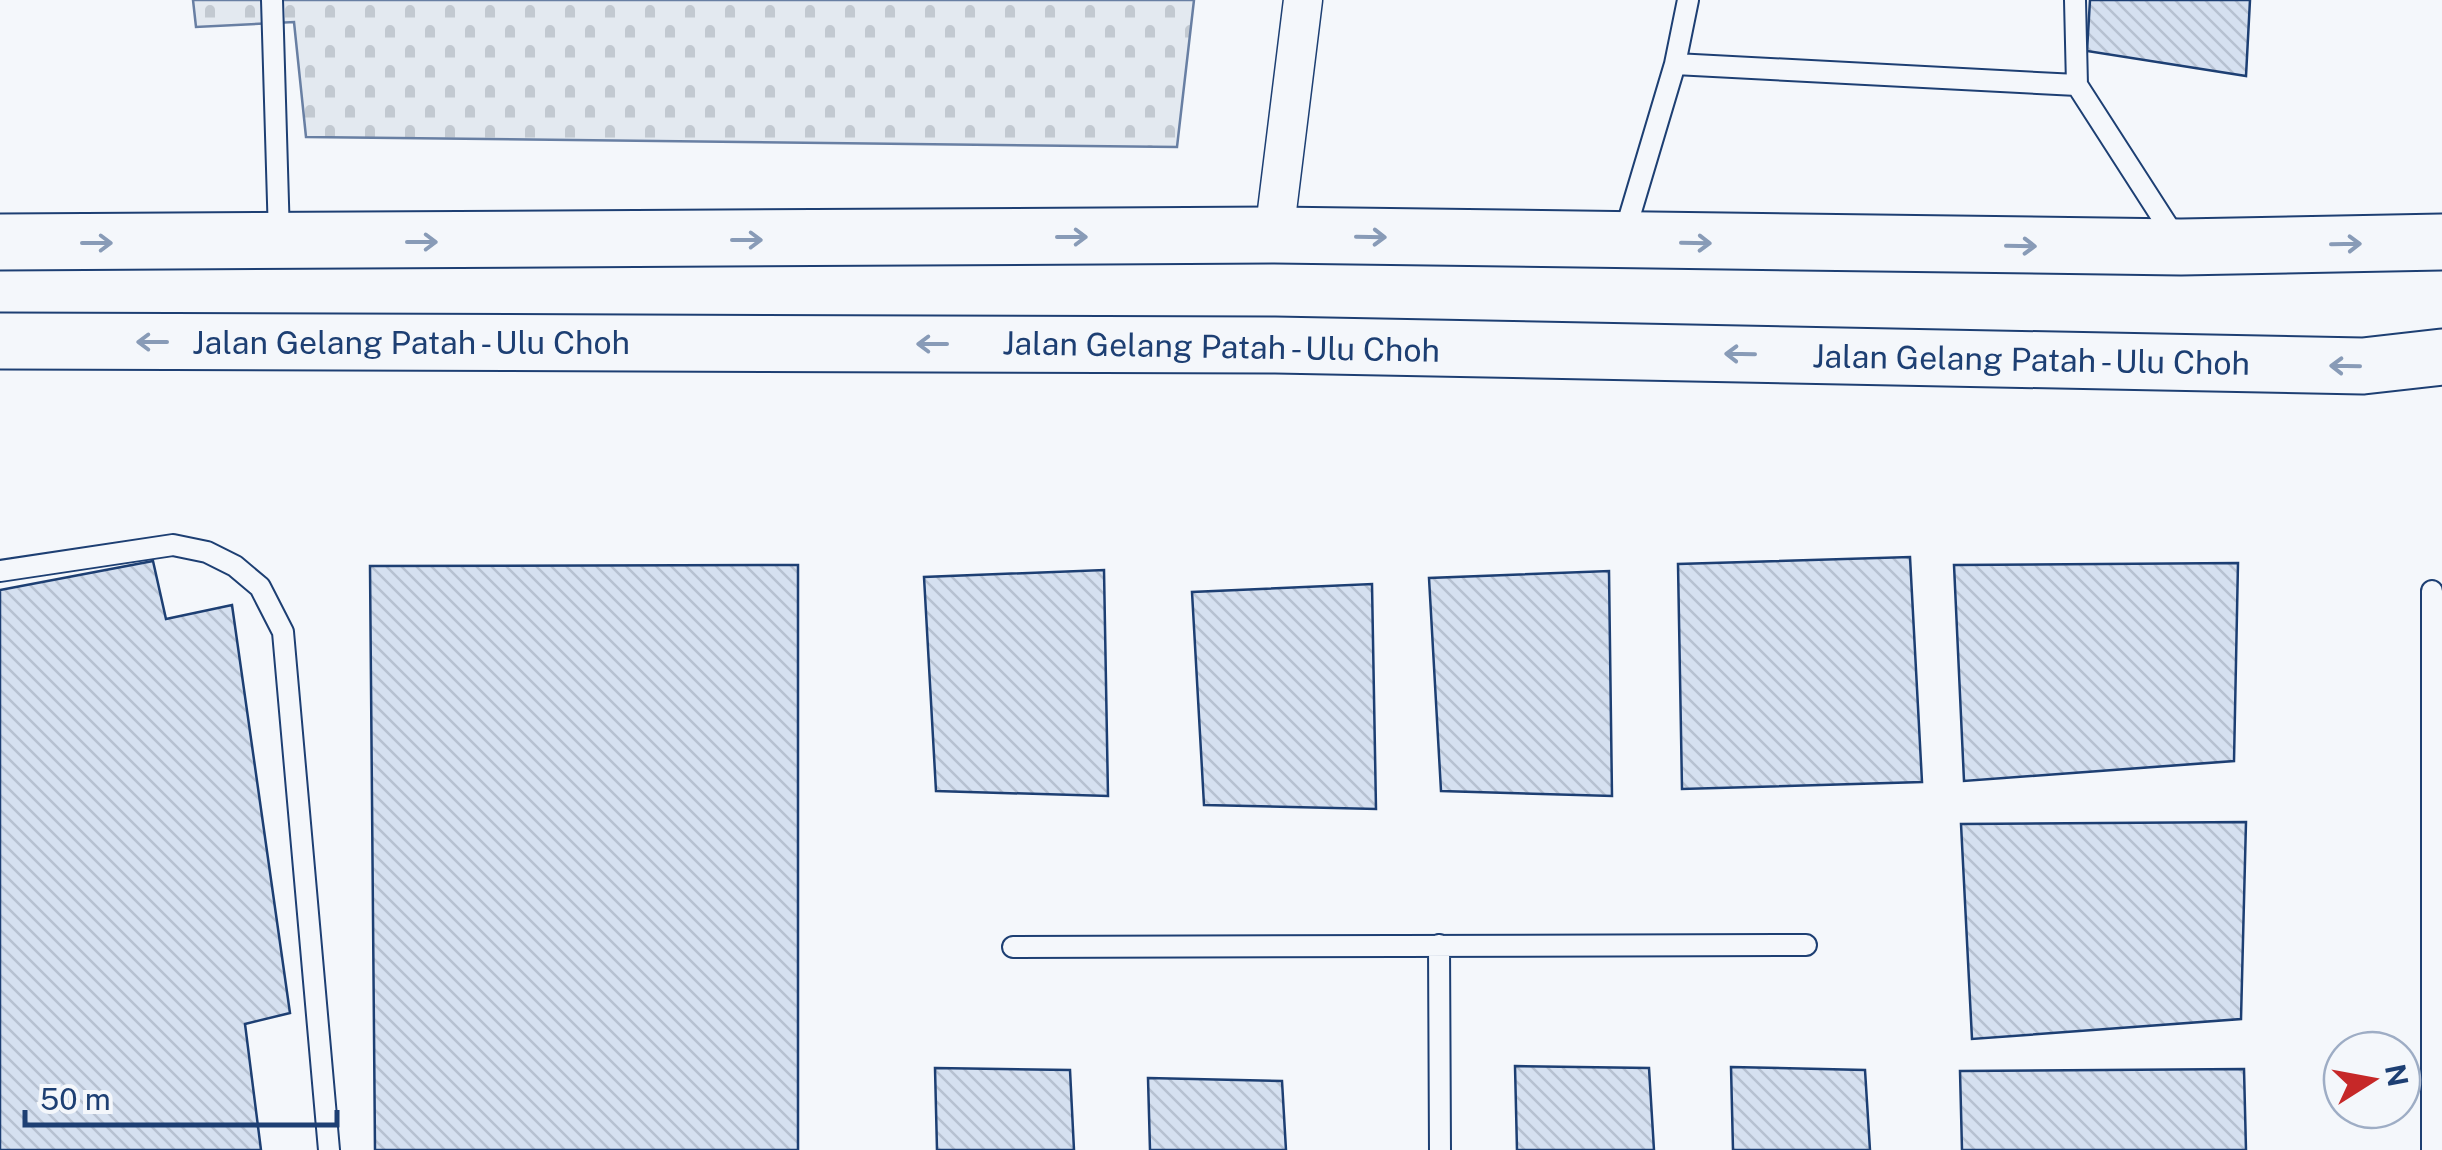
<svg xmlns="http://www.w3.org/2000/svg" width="2442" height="1150" viewBox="0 0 2442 1150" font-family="'Public Sans',sans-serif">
<defs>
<pattern id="cemetery-stones" width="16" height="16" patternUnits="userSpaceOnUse" patternTransform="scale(2.5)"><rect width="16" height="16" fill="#e3e9f0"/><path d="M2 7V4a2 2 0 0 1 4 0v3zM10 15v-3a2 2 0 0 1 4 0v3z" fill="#c2c9d1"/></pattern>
<pattern id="building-back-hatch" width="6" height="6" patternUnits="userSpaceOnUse" patternTransform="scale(2.5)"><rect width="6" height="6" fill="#d5e0f0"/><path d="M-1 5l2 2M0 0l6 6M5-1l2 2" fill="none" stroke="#b6c1d1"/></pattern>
</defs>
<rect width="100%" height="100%" fill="#f4f7fb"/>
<path fill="url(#cemetery-stones)" stroke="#687fa3" stroke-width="2.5" d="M 193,0 L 1194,0 L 1177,147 L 306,137 L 294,22 L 196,27 Z"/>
<path fill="url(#building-back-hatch)" stroke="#1d3f73" stroke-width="2.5" d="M 2090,0 L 2250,0 L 2246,76 L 2087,51 Z
M 1910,557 L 1922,782 L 1682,789 L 1678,564 Z
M 153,561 L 166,619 L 232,605 L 290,1013 L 245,1024 L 261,1150 L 0,1150 L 0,590 Z
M 2238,563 L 2234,761 L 1964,781 L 1954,565 Z
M 798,565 L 798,1150 L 375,1150 L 370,566 Z
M 1104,570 L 1108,796 L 936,791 L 924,577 Z
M 1609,571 L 1612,796 L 1441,791 L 1429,578 Z
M 1372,584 L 1376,809 L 1204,805 L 1192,592 Z
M 2246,822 L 2241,1019 L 1972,1039 L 1961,824 Z
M 1515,1066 L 1649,1068 L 1654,1150 L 1517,1150 Z
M 1731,1067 L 1865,1070 L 1870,1150 L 1733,1150 Z
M 935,1068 L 1070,1070 L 1074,1150 L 937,1150 Z
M 2244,1069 L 2246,1150 L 1962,1150 L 1960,1071 Z
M 1148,1078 L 1282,1081 L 1286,1150 L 1150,1150 Z"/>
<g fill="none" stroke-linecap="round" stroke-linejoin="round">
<defs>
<path id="lane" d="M 272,0 L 279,236
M 2075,0 L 2077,85 L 2176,239
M 1675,64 L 2077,85
M 1624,235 L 1675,64 L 1688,0
M 0,571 L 173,545 L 207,552 L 235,566 L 260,587 L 283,632 L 329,1150
M 1439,945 L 1440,1150
M 1013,947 L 1806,945
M 2432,1150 L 2432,591"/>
<path id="street" d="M 1274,235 L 1303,0"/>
<path id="primary" d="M 0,242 L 1274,235 L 2181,247 L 2442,242
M 0,341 L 1275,345 L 2363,366 L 2442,357"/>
</defs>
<use href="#lane" stroke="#1d3f73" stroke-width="24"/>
<use href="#street" stroke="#1d3f73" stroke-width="41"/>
<use href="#primary" stroke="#1d3f73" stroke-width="59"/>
<use href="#lane" stroke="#f4f7fb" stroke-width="20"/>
<use href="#street" stroke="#f4f7fb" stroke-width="38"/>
<use href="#primary" stroke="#f4f7fb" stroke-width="55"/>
</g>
<defs><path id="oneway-shaft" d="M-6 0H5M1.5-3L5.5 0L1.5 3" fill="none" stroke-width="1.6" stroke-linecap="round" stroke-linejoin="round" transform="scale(2.5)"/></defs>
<g stroke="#889bb7">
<use href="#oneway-shaft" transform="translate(1072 237)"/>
<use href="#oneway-shaft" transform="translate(1371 237) rotate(1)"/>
<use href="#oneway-shaft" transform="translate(747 240)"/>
<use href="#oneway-shaft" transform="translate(422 242)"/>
<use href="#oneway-shaft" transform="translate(97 243)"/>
<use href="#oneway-shaft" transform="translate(1696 243) rotate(1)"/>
<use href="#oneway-shaft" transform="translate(2346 244) rotate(-1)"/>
<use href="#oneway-shaft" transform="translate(2021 246) rotate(1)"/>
<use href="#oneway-shaft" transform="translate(152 342) rotate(-180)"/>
<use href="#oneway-shaft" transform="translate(932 344) rotate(-180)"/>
<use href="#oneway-shaft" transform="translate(1740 354) rotate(-179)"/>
<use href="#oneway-shaft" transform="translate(2345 366) rotate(-179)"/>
</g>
<g text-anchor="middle" stroke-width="8" stroke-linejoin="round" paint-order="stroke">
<g font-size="32" fill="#1d3f73" stroke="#f4f7fb">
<text x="411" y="354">Jalan Gelang Patah - Ulu Choh</text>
<text transform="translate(1221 347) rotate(1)" y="11">Jalan Gelang Patah - Ulu Choh</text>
<text transform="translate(2031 360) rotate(1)" y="11">Jalan Gelang Patah - Ulu Choh</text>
</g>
</g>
<g transform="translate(2372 1080) rotate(79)"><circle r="48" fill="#f4f7fb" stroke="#9eadc5" stroke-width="2.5"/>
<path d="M0-8L18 38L0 25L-18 38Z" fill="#c62828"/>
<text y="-15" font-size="28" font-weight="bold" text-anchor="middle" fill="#1d3f73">N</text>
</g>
<path d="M25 1110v15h312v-15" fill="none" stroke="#1d3f73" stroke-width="5"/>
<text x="40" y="1110" font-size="30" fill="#1d3f73" stroke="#f4f7fb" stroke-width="8" paint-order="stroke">50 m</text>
</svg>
